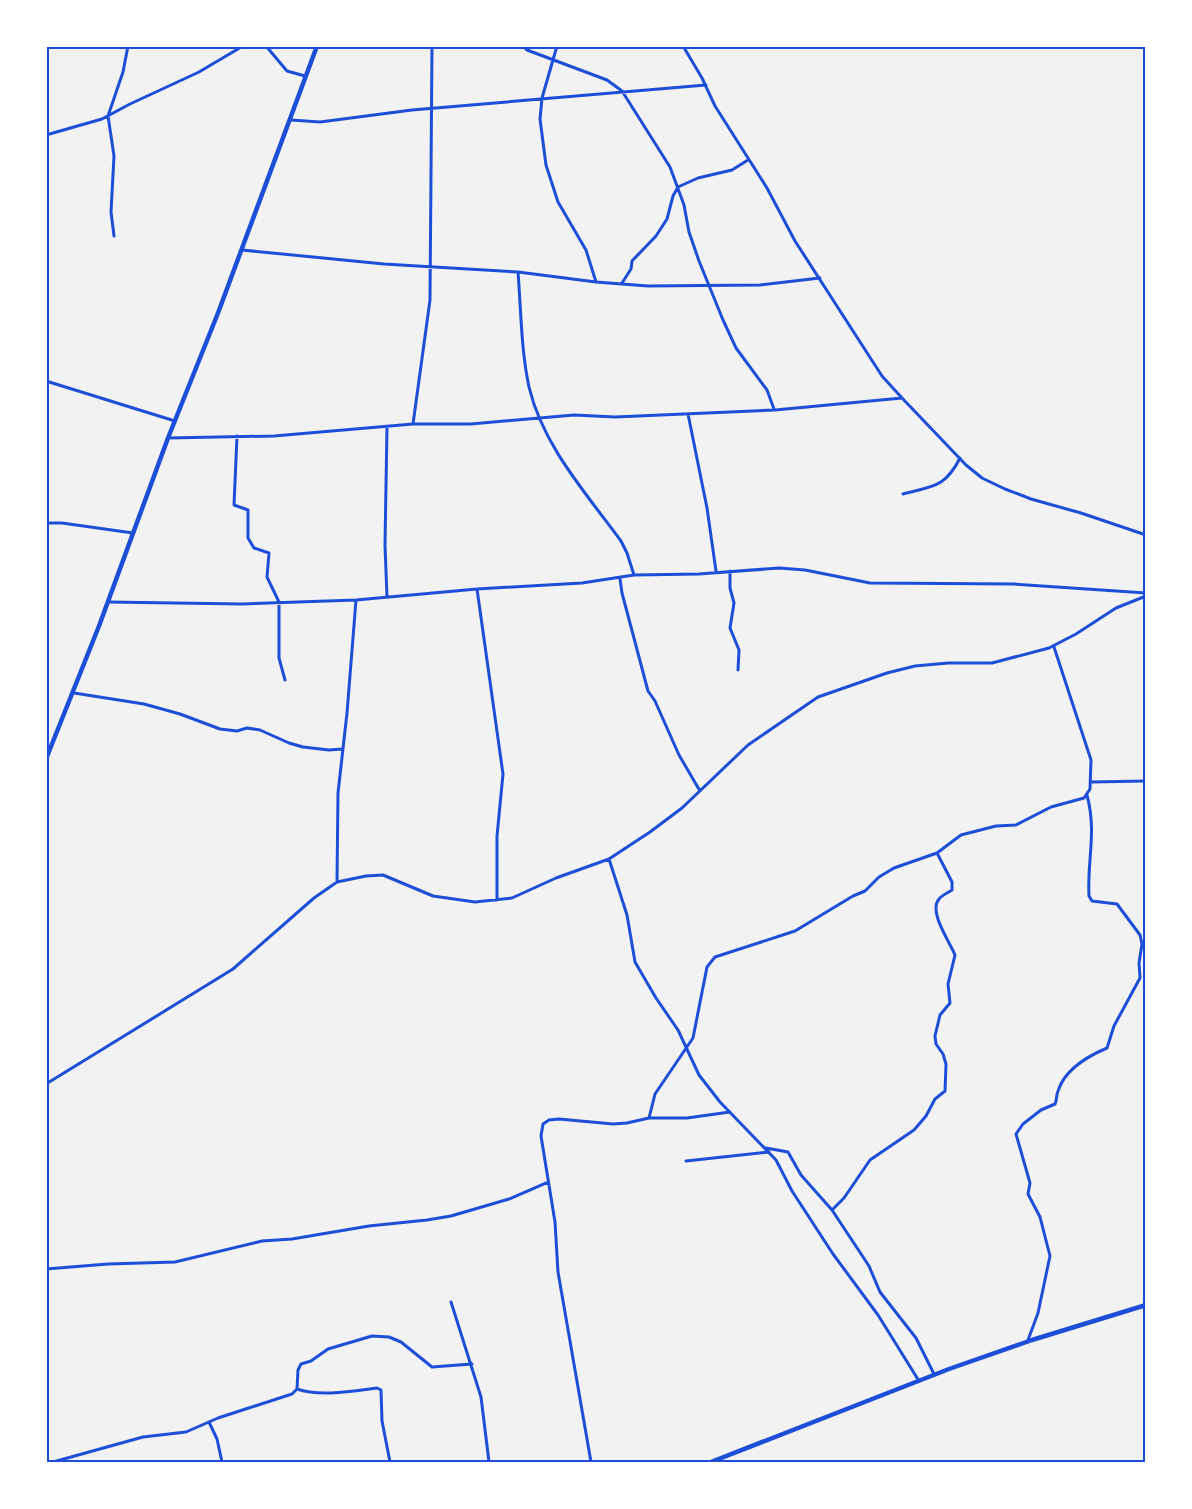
<svg xmlns="http://www.w3.org/2000/svg" width="1192" height="1509" viewBox="0 0 1192 1509" font-family="'Golos Text',sans-serif">
<rect width="100%" height="100%" fill="#f2f2f2"/>
<g fill="none" stroke-linecap="round" stroke-linejoin="round">
<path stroke="#1d4ed8" stroke-width="3" d="M 266,46 L 287,71 L 305,76
M 523,46 L 527,50 L 607,80 L 622,91 L 670,167 L 684,205 L 689,232 L 699,261 L 723,320 L 736,348 L 767,390 L 774,409
M 557,46 L 542,98 L 540,119 L 546,165 L 558,202 L 586,250 L 596,282
M 683,46 L 702,78 L 715,106 L 767,188 L 795,241 L 882,376 L 902,398 L 966,465 L 982,478 L 1005,489 L 1031,499 L 1081,513 L 1146,535
M 291,120 L 320,122 L 412,110 L 706,85
M 46,135 L 102,119 L 130,104 L 199,72 L 243,46
M 114,236 L 111,212 L 114,156 L 108,116 L 123,72 L 128,46
M 242,250 L 384,264 L 518,272 L 596,282 L 648,286 L 760,285 L 820,278
M 518,272 C 521,309 521,350 529,387 C 543,446 586,493 621,541 L 627,553 L 634,575
M 622,283 L 631,269 L 632,261 L 656,236 L 667,219 L 673,196 L 678,187 L 698,178 L 732,170 L 748,160
M 46,381 L 175,421
M 688,414 L 707,508 L 716,571
M 413,424 L 430,300 L 432,46
M 387,427 L 385,545 L 387,597
M 237,436 L 234,505 L 248,510 L 248,538 L 254,548 L 269,553 L 267,577 L 279,602 L 279,658 L 285,680
M 168,438 L 274,436 L 413,424 L 471,424 L 574,415 L 615,417 L 775,410 L 902,398
M 903,494 C 932,486 945,488 960,458
M 46,523 L 62,523 L 133,533
M 730,571 L 730,588 L 734,603 L 730,628 L 739,650 L 738,670
M 620,579 L 622,593 L 648,691 L 655,701 L 679,755 L 700,791
M 477,589 L 503,774 L 497,836 L 497,900
M 108,602 L 242,604 L 356,600 L 477,589 L 582,583 L 634,575 L 699,574 L 779,568 L 805,570 L 870,583 L 1014,584 L 1146,593
M 74,693 L 144,704 L 180,714 L 220,729 L 237,731 L 247,728 L 260,730 L 289,743 L 303,747 L 329,750 L 342,749
M 1091,782 L 1146,781
M 609,859 L 627,915 L 635,962 L 656,998 L 678,1030 L 699,1075 L 720,1102 L 776,1160 L 792,1191 L 833,1254 L 878,1315 L 919,1381
M 337,882 L 338,793 L 347,713 L 356,600
M 46,1084 L 233,969 L 314,898 L 337,882 L 366,876 L 383,875 L 433,896 L 475,902 L 512,898 L 556,878 L 609,859 L 650,832 L 682,808 L 748,745 L 818,697 L 887,673 L 915,666 L 948,663 L 992,663 L 1049,648 L 1076,634 L 1116,608 L 1146,596
M 649,1118 L 655,1094 L 693,1038 L 707,967 L 715,957 L 795,931 L 853,896 L 865,891 L 879,877 L 894,868 L 937,853 L 961,835 L 996,826 L 1016,825 L 1051,807 L 1084,798 L 1090,789 L 1091,760 L 1054,647
M 766,1148 L 788,1152 L 801,1175 L 832,1210 L 869,1266 L 880,1292 L 916,1338 L 934,1374
M 686,1161 L 769,1152
M 832,1210 L 844,1198 L 870,1160 L 914,1130 L 926,1116 L 935,1099 L 945,1091 L 946,1064 L 943,1054 L 936,1044 L 935,1036 L 940,1015 L 950,1003 L 948,984 L 955,955 C 950,942 928,912 939,899 C 942,895 948,893 952,890 L 952,882 L 937,853
M 46,1269 L 108,1264 L 175,1262 L 262,1241 L 292,1239 L 369,1226 L 427,1220 L 451,1216 L 509,1199 L 548,1182
M 451,1302 L 481,1397 L 489,1462
M 1028,1340 L 1038,1313 L 1050,1256 L 1040,1217 L 1028,1194 L 1030,1183 L 1016,1134 L 1023,1124 L 1041,1110 L 1055,1104 C 1057,1100 1056,1096 1058,1091 C 1065,1069 1088,1056 1107,1048 L 1114,1026 L 1140,978 L 1139,963 L 1142,944 L 1140,935 L 1117,904 L 1092,901 L 1089,896 C 1087,859 1097,833 1087,795
M 297,1389 C 320,1397 353,1391 377,1388 L 381,1390 L 382,1421 L 390,1462
M 209,1422 L 217,1439 L 222,1462
M 53,1462 L 143,1437 L 186,1432 L 218,1418 L 292,1394 L 297,1389 L 298,1370 L 301,1364 L 311,1361 L 328,1349 L 372,1336 L 389,1337 L 401,1342 L 432,1367 L 472,1364
M 591,1462 L 558,1272 L 555,1222 L 541,1136 L 543,1124 L 549,1120 L 559,1119 L 613,1124 L 627,1123 L 649,1118 L 687,1118 L 730,1112"/>
<path stroke="#1d4ed8" stroke-width="4.5" d="M 46,759 L 99,626 L 168,438 L 218,313 L 317,46
M 711,1462 L 949,1369 L 1032,1340 L 1146,1305"/>
</g>
<rect width="1192" height="1509" fill="none" stroke="#ffffff" stroke-width="96"/>
<rect x="48" y="48" width="1096" height="1413" fill="none" stroke="#1d4ed8" stroke-width="2"/>
</svg>
